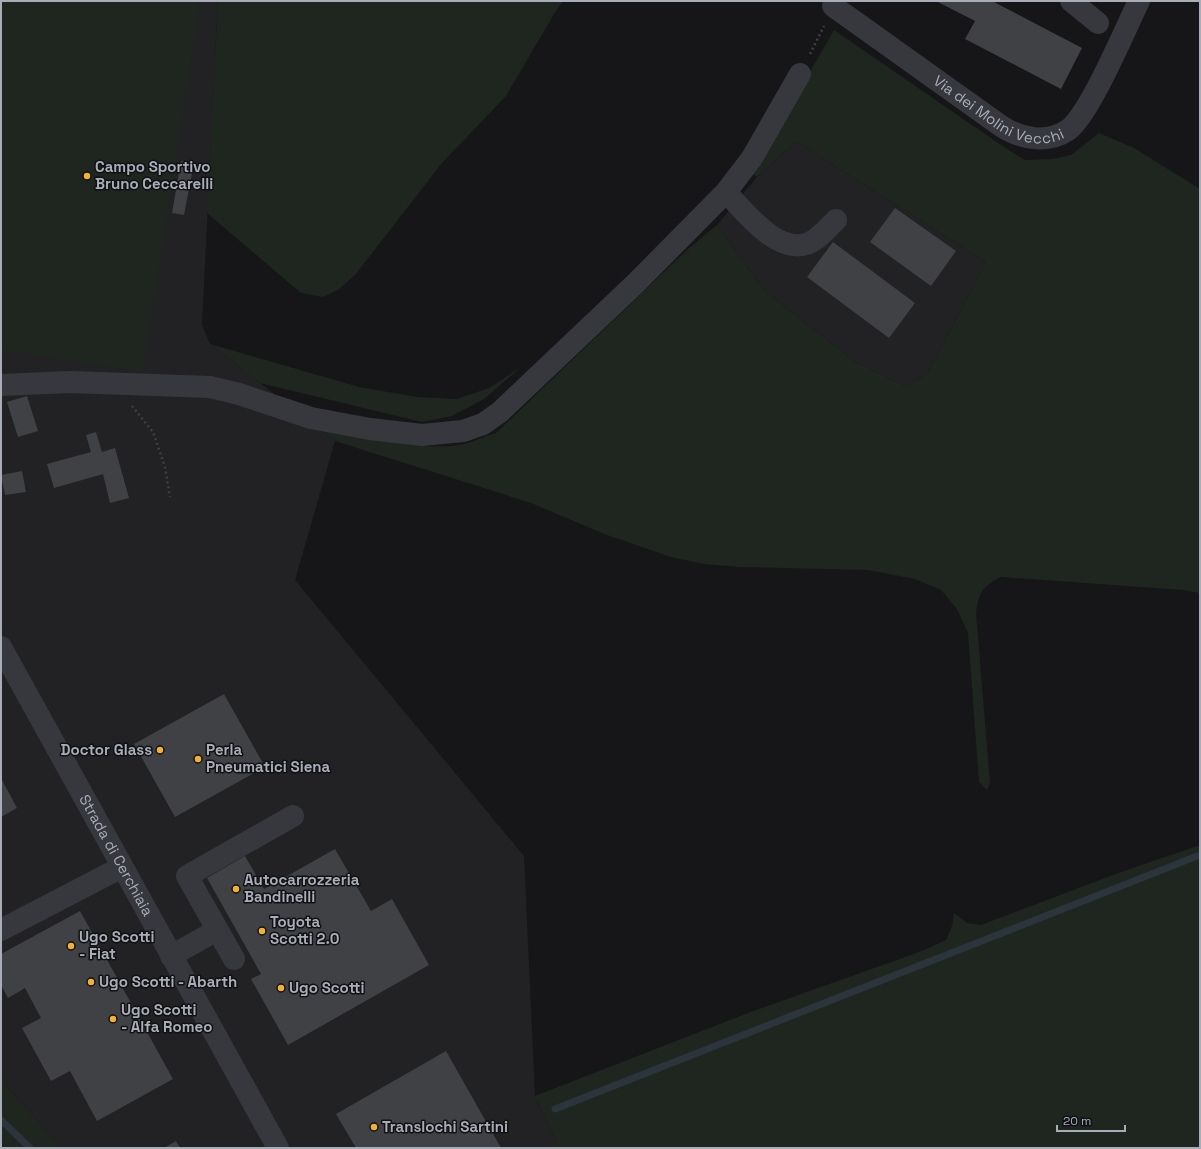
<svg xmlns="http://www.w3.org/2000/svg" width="1201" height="1149" viewBox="0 0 1201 1149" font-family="'Space Grotesk',sans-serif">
<rect width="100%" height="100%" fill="#161618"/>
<path fill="#222225" d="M 1,1 L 218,1 L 202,325 L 210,344 L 335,441 L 295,580 L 524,856 L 535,1096 L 560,1148 L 62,1148 L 1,1080 Z
M 796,141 L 986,262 L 928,373 L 906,387 L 854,361 L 765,291 L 717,225 L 757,177 Z"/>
<path fill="#1e261f" d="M 1,1 L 200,1 L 143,372 L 1,350 Z
M 218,1 L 563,1 L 554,14 L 506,96 L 442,163 L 355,275 L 338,290 L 323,297 L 301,293 L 207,213 Z
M 834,30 L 1004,147 L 1025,160 L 1053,159 L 1071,155 L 1099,133 L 1134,148 L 1200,189 L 1200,593 L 1183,590 L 1001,577 C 982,587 979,592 976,613 L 990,783 L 987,790 L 979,782 L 968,633 L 957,609 L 941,590 L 915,579 L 868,570 L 740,567 L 704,564 L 671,557 L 607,535 L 531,503 L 335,441 L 317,427 C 357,434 426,453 464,444 C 475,441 486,436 496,433 L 688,249 L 717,225 L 765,291 L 854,361 L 906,387 L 928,373 L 986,262 L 796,141 L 757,177 L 752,173 Z
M 210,344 L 359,387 L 417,397 L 457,399 L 489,388 L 521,367 L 484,399 L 452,416 L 422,422 L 260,383 Z
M 1200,845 L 1200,1148 L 560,1148 L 535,1096 L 748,1013 L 922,951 L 946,940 L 952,926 L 954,913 L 967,923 L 981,925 L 1121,872 Z
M 1,1080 L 55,1140 L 62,1148 L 1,1148 Z"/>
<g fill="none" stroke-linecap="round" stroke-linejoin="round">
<path stroke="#2c353c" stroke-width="7" d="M 555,1109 L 1200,855
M 1,1120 L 30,1148"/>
</g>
<path fill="#404145" d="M 936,1 L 992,1 L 1082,48 L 1061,89 L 965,39 L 975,21 Z
M 181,161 L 194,163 L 184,215 L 172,213 Z
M 895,208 L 956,251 L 931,286 L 870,242 Z
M 833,242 L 915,303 L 889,338 L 807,277 Z
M 27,396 L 38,431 L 18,437 L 7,402 Z
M 96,432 L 102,452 L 115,448 L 129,498 L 110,503 L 103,474 L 54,488 L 47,464 L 91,452 L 86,435 Z
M 22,471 L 26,492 L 5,495 L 1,475 Z
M 224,694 L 265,767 L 175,817 L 134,744 Z
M 1,778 L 17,808 L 1,817 Z
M 335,849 L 371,911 L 392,899 L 429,965 L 288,1045 L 251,979 L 261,974 L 207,878 L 245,856 L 264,889 Z
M 80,911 L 173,1079 L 97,1121 L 70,1071 L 51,1081 L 22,1028 L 41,1018 L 25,988 L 8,998 L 1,985 L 1,954 Z
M 446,1051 L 501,1148 L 356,1148 L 336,1114 Z
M 176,1141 L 180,1148 L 164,1148 Z"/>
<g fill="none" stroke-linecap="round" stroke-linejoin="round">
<path stroke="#3d3f44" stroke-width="2.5" stroke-dasharray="2 3" stroke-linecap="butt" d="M 810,54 L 824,26
M 132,406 L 153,432 L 165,467 L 170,497"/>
<g stroke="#37383d" stroke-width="22">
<path id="s1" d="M 835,1 L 833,6 L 1001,126 C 1021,139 1047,144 1068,130 C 1090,114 1125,29 1139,1"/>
<path d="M 1071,1 L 1098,23"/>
<path d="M 726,192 C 745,212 781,260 813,241 C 821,236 829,227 836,220"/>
<path d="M 1,385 L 70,382 L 210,387 L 239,394 L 311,418 L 370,429 L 422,435 L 463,431 L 483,424 L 500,412 L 636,283 L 726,192 L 752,158 L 800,74"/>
<path id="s2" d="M 1,647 L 278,1148"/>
<path d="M 1,930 L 122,867"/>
<path d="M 171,956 L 217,930"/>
<path d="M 234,959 L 187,876 L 293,816"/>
</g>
</g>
<g fill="#f2b134" stroke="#111113" stroke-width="1.5">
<circle cx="87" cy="176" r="4"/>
<circle cx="160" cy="750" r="4"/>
<circle cx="198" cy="759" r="4"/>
<circle cx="236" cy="889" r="4"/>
<circle cx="262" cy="931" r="4"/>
<circle cx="71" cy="946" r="4"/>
<circle cx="91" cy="982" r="4"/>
<circle cx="281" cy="988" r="4"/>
<circle cx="113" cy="1019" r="4"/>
<circle cx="374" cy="1127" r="4"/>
</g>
<g text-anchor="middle" stroke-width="3" stroke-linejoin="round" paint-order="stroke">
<g font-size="15" fill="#a8adb8" stroke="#111113">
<text dy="5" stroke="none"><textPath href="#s1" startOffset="204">Via dei Molini Vecchi</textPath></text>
<text dy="5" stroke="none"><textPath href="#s2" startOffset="238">Strada di Cerchiaia</textPath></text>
</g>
<g font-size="15" font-weight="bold" fill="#a8adb8" stroke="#111113" text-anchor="start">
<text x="95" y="172">Campo Sportivo<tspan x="95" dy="17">Bruno Ceccarelli</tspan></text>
<text x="152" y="755" text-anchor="end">Doctor Glass</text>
<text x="206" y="755">Perla<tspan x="206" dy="17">Pneumatici Siena</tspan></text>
<text x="244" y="885">Autocarrozzeria<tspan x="244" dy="17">Bandinelli</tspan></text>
<text x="270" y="927">Toyota<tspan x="270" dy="17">Scotti 2.0</tspan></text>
<text x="79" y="942">Ugo Scotti<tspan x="79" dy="17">- Fiat</tspan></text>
<text x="99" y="987">Ugo Scotti - Abarth</text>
<text x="289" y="993">Ugo Scotti</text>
<text x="121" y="1015">Ugo Scotti<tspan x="121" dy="17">- Alfa Romeo</tspan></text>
<text x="382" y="1132">Translochi Sartini</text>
</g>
</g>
<rect width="1201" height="1149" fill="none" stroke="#a8adb8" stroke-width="4"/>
<path d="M1057 1125v6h68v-6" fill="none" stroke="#a8adb8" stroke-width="2"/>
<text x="1063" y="1125" font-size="12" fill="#a8adb8" stroke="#111113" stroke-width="3" paint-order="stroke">20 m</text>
</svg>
